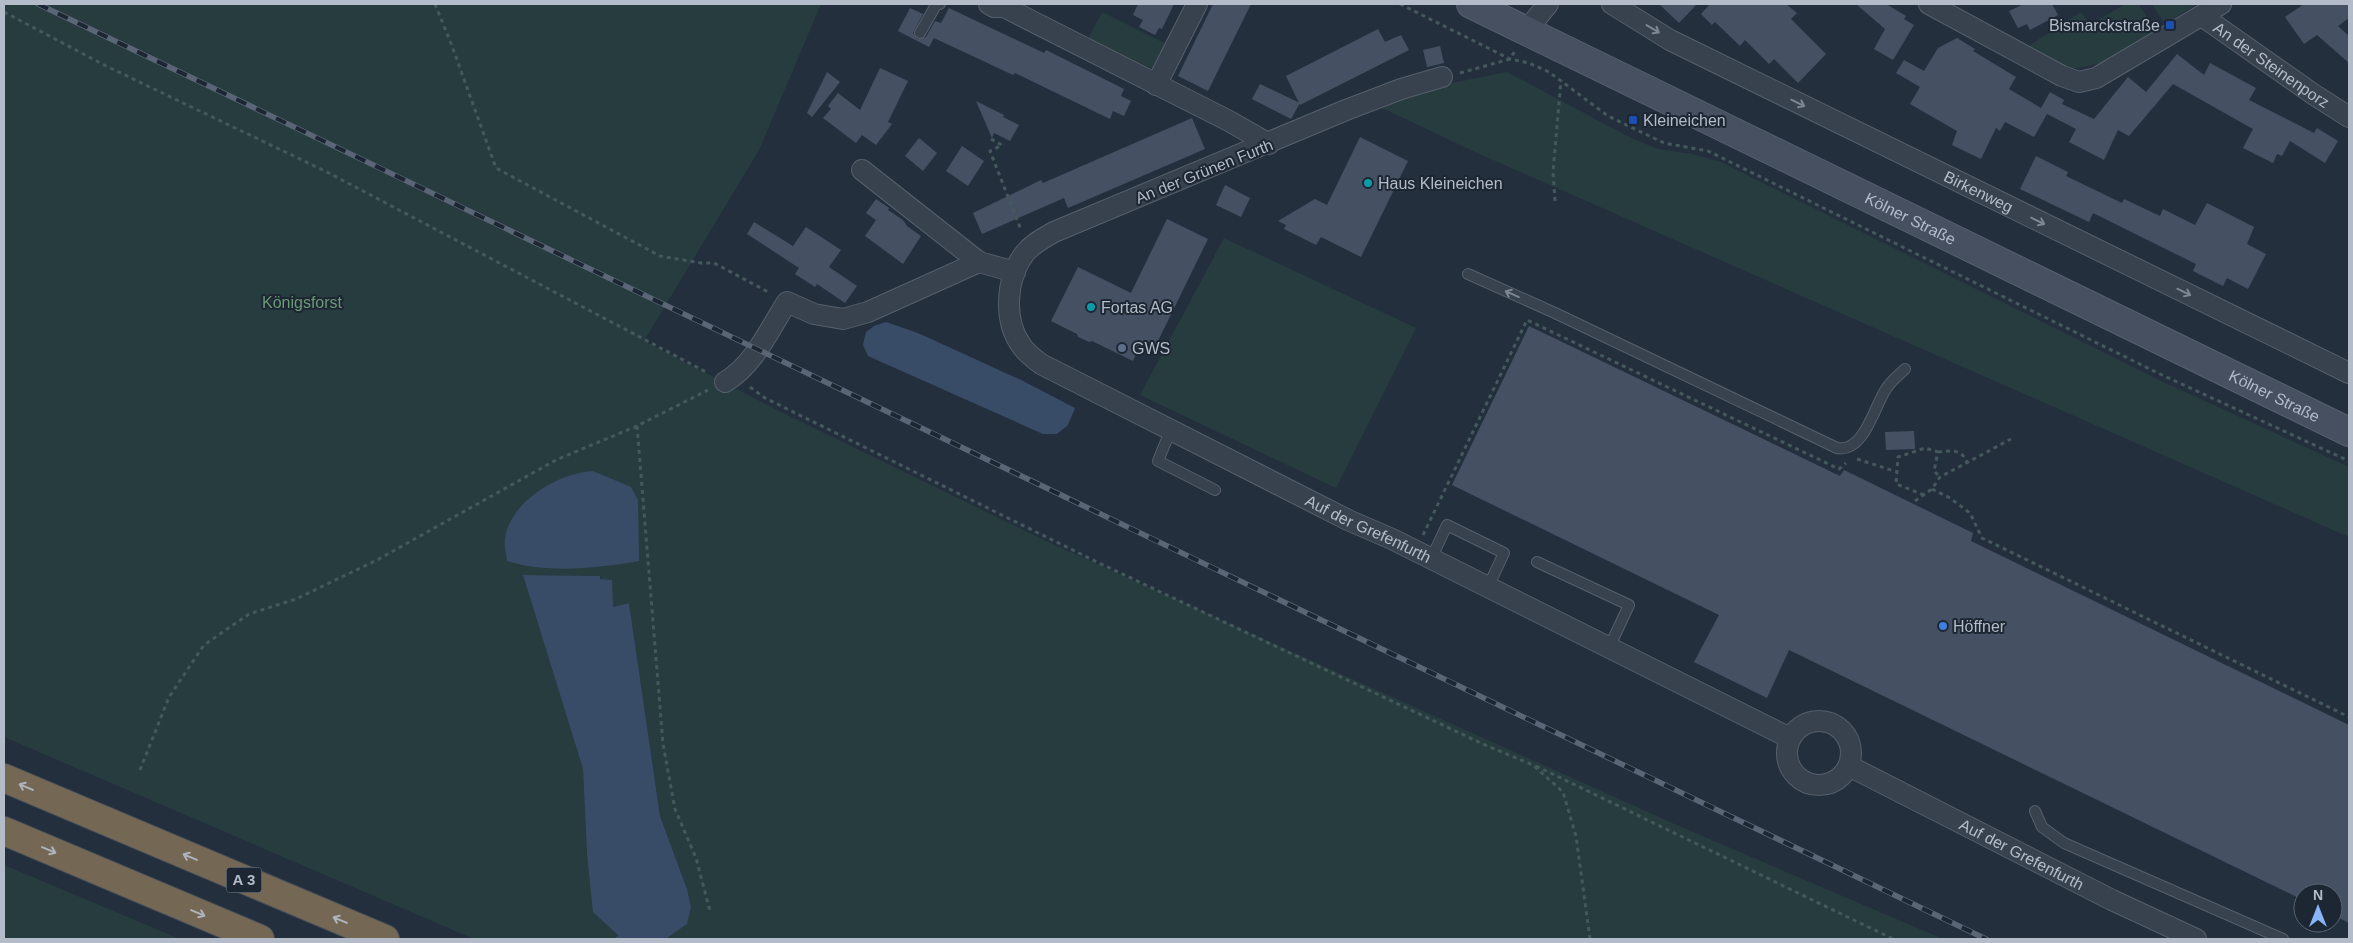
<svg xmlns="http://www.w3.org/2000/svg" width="2353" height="943" viewBox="0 0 2353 943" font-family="Helvetica,sans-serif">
<rect width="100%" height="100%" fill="#242f3e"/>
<path fill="#263c3f" d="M 4,4 L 821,4 L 759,150 L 644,341 L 773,408 L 1048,542 L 1679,826 L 1943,939 L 661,939 L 667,938 L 691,907 L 687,889 L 660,816 L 629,603 L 613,607 L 600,576 L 523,575 L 583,769 L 587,854 L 591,883 L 620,938 L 627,939 L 474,939 L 4,737 Z
M 2125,4 L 2138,4 C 2146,15 2153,22 2150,37 C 2126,51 2090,75 2061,66 C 2050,62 2037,53 2027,47 L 2081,12 L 2090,25 Z
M 2152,4 L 2197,4 L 2165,24 Z
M 1102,12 L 1168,45 L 1158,66 L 1151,69 L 1088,39 Z
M 1507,72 L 1631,138 L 1658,149 L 1692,154 L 1721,162 L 2159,380 L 2349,467 L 2349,537 L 1475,152 L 1378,106 L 1447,84 Z
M 1224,238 L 1416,328 L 1336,488 L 1140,395 Z
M 4,865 L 180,939 L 4,939 Z"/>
<path fill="#394c67" d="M 886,322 L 918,333 L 1021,380 L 1075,408 L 1068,425 L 1057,434 L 1043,434 L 868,356 L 863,345 L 866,332 L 874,326 Z
M 593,471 L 631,487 L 638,500 L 639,561 C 599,568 547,574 507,561 C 506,554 504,545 505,538 C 511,501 558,473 593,471 Z
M 523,575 L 600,576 L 600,579 L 612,580 L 613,607 L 629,603 L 660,816 L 687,889 L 691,907 L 687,924 L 667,938 L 621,938 L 593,912 L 587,854 L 583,769 Z"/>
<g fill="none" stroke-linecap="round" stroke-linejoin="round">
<path stroke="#394c67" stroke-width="5.5" d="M 618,939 L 621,938"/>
</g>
<path fill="#455162" d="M 1138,4 L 1174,4 L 1162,29 L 1159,28 L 1155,35 L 1139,27 L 1143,20 L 1133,15 Z
M 1213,4 L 1251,4 L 1208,91 L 1178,76 Z
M 1659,4 L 1697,4 L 1679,23 Z
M 1710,4 L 1786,4 L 1797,13 L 1791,19 L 1826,54 L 1798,83 L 1774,59 L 1769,64 L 1745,40 L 1740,46 L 1715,22 L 1712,25 L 1701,14 Z
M 1856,4 L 1886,4 L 1906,16 L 1904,19 L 1914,25 L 1893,60 L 1874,49 L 1885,29 Z
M 2024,4 L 2052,4 L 2058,15 L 2030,30 L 2027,24 L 2018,28 L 2009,11 Z
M 2304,4 L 2349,4 L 2349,18 L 2338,26 L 2349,36 L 2349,63 L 2317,35 L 2304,44 L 2285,17 Z
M 910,8 L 923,14 L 913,33 L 917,39 L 926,37 L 935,21 L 941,23 L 949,8 L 1044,53 L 1046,50 L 1124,89 L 1121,96 L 1131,101 L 1124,116 L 1113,111 L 1110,119 L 1015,73 L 1013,75 L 934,38 L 929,47 L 898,31 Z
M 1378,29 L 1385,42 L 1401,35 L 1409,50 L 1300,105 L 1286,76 Z
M 1957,38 L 1975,49 L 1973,51 L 2016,77 L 2009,89 L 2041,108 L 2050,92 L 2064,100 L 2062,104 L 2094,119 L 2128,77 L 2146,92 L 2177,54 L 2204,75 L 2210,63 L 2256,88 L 2249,100 L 2314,133 L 2317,128 L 2338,141 L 2325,163 L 2290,141 L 2282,156 L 2277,154 L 2273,163 L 2243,148 L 2253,129 L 2173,84 L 2129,136 L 2118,130 L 2104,160 L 2069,142 L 2076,129 L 2047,114 L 2034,137 L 2005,122 L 2000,131 L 1996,128 L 1981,159 L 1952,145 L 1957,131 L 1910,104 L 1920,87 L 1896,73 L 1904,60 L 1924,71 L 1938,48 Z
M 1440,46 L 1444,63 L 1427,67 L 1423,50 Z
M 880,68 L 908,81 L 888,122 L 892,124 L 876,145 L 862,135 L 856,143 L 823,118 L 831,109 L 828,106 L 838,93 L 860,110 Z
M 827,72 L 840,82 L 812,117 L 807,113 Z
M 1260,84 L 1300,103 L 1291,119 L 1252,99 Z
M 976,101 L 1004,115 L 1003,117 L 1019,125 L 1010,141 L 994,133 L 992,138 Z
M 1192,118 L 1205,149 L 1068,208 L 1064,198 L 982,234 L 973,213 L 1041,180 L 1043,183 Z
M 1360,137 L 1408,161 L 1361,257 L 1321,237 L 1316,245 L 1284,229 L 1286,225 L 1278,221 L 1315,199 L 1327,205 Z
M 919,138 L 937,153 L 923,171 L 905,156 Z
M 962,146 L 984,161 L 968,186 L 946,171 Z
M 2036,156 L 2068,172 L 2066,176 L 2122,203 L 2124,199 L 2160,216 L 2163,209 L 2195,225 L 2207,203 L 2254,227 L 2247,244 L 2266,254 L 2248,289 L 2227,278 L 2223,286 L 2193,271 L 2196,264 L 2093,213 L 2089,222 L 2020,189 Z
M 1225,185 L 1250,198 L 1241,217 L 1216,205 Z
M 876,199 L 889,208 L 888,210 L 903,220 L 907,226 L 921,236 L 903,264 L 865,236 L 876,220 L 866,213 Z
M 1167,219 L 1208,239 L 1156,345 L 1147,341 L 1140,354 L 1137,352 L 1133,361 L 1092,341 L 1089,342 L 1078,337 L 1077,334 L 1051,321 L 1078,267 L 1131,293 Z
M 754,222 L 793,246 L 806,227 L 841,250 L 829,267 L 857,286 L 845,303 L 817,284 L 815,287 L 795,274 L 799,268 L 747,234 Z
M 1529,326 L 1840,476 L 1844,470 L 1973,533 L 1971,541 L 2349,725 L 2349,923 L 2333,915 L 2333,893 L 2303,893 L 2303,900 L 1789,650 L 1767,698 L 1694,662 L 1719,615 L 1452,485 Z
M 1914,431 L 1915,449 L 1886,450 L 1885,432 Z"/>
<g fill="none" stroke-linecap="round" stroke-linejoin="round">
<defs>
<path id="lane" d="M 920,33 L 936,5 L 940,4
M 1468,274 L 1555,313 L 1837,448 C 1864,453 1874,407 1886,389 C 1890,382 1899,375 1905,369
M 1171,429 L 1158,461 L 1215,490
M 1431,559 L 1447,525 L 1504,553 L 1488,587
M 1537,562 L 1629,605 L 1609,648
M 2035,811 L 2042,827 L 2064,843 L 2283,939"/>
<g id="street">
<path d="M 989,4 L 994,7 L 1004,7 L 1229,121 L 1269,144"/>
<path id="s1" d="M 1612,4 L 1670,40 L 2349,373"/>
<path d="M 1929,4 L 2062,76 L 2079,82 L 2096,78 L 2221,4"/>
<path id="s2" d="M 2202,16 L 2313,94 L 2349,117"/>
<path d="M 1526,31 L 1548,4"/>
<path id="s3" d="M 1442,77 L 1401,89 L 1346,110 L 1054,232 C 1044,238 1033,243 1025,253 C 1006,277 1003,320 1021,345 C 1026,353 1033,358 1041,364 L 1348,520 L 1392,539 L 1790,738"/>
<path d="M 1156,85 L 1197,4"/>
<path d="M 862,170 L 979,262"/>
<path d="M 725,382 C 754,365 769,330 787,302 L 814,314 L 843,319 L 868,312 L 979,262 L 1015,272"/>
<circle cx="1819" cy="753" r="32"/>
<path id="s4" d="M 1849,766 L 2112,900 L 2196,939"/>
</g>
<g id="secondary">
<path id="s5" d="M 1471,4 L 2349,432"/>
</g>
<path id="highway" d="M 4,778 L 385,939
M 4,831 L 260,939"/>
</defs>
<use href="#lane" stroke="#565f6c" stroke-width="12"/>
<use href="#street" stroke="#565f6c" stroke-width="22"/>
<use href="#secondary" stroke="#565f6c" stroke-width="30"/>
<use href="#highway" stroke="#434c59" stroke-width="30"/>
<path stroke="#44595c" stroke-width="3" stroke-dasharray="4 4" stroke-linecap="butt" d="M 435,4 L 452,46 L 496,168 L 660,256 L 701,263 L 714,263 L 770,293
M 1400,4 L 1510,59 L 1529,63 L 1549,72 L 1608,116 L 1664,143 L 1708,151 L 2162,375 L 2349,461
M 4,12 L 106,66 L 327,172 L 708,373
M 1460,73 L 1510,59 L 1515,51
M 991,139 L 1002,145 L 990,151 L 1021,230
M 1555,201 L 1553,172 L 1561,80
M 750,387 L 765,398 L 1097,562 L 1485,745 L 1533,765 L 1563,792 L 1576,836 L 1590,939
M 637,426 L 663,744 L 675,809 L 696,858 L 710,911
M 1938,452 C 1951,451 1961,448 1967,462
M 1857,459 L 1897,472
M 1932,489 L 1950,498 L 1970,513 L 1982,538 L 2349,717
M 1924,495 L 1896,484 L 1898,457 L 1925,448 L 1938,452 L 1934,471 L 1940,477
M 1915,501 L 1932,489 L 1940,477 L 2011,439
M 1423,535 L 1527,320 L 1839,469 L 1846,463
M 1536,766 L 1893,939
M 140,770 L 169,697 L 204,645 L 249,614 L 296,599 L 377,560 L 556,460 L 637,426 L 708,390"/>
<use href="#lane" stroke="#38414e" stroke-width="10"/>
<use href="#street" stroke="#38414e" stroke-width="20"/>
<use href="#secondary" stroke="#465061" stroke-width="28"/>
<use href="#highway" stroke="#746855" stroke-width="28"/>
<defs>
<path id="rail" d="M 38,4 L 1986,939"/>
</defs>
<use href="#rail" stroke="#5a6575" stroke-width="5.5"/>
<use href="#rail" stroke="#1d2633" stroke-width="4" stroke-dasharray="11" stroke-linecap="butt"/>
</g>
<defs><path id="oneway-shaft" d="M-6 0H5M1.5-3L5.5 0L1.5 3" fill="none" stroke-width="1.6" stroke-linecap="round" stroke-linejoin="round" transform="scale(1.25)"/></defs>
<g stroke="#7c8592">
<use href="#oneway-shaft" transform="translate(1653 29) rotate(31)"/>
<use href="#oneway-shaft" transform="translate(1798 103) rotate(26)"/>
<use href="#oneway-shaft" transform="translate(2038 221) rotate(26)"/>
<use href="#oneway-shaft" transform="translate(2184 292) rotate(26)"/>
<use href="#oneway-shaft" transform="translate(1512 294) rotate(-156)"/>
</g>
<g stroke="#aeb4bd">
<use href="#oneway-shaft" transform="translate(26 787) rotate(-157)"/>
<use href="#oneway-shaft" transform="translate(49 850) rotate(23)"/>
<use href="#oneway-shaft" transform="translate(190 857) rotate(-157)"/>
<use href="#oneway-shaft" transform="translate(198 913) rotate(23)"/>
<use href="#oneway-shaft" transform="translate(340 920) rotate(-157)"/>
</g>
<g fill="#1a4fb4" stroke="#1d2633" stroke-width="2">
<rect x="2165" y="20" width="10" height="10" rx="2.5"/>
<rect x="1628" y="115" width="10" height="10" rx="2.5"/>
</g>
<g fill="#0f9aa8" stroke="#1d2633" stroke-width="2">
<circle cx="1368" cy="183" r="5"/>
<circle cx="1091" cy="307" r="5"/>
</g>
<circle fill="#5c6f8a" stroke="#1d2633" stroke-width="2" cx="1122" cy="348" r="5"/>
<circle fill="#3f7fe0" stroke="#1d2633" stroke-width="2" cx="1943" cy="626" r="5"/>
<g text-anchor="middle" stroke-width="4" stroke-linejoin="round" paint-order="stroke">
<rect fill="#1d2633" stroke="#878f9c" stroke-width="1" x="226.5" y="867.5" width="35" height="25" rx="4"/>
<g font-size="15" font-weight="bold" fill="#b4bcc9">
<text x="244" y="885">A 3</text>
</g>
<g font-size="16" fill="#b4bcc9" stroke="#1d2633" text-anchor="start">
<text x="2160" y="31" text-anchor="end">Bismarckstraße</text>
<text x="1643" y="126">Kleineichen</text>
<text x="1378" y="189">Haus Kleineichen</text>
<text x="1101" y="313">Fortas AG</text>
<text x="1132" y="354">GWS</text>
<text x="1953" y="632">Höffner</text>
</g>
<g font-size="16" fill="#b4bcc9" stroke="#1d2633">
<text dy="6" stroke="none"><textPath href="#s2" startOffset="85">An der Steinenporz</textPath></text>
<text transform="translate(1204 171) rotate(-22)" y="6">An der Grünen Furth</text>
<text dy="6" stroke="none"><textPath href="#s1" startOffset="412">Birkenweg</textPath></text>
<text dy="6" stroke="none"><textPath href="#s5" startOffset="489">Kölner Straße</textPath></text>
<text dy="6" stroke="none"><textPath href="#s5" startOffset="894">Kölner Straße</textPath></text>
<text dy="6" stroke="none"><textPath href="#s3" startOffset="946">Auf der Grefenfurth</textPath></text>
<text dy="6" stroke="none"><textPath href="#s4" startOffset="194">Auf der Grefenfurth</textPath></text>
</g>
<g font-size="16" fill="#6b9a76" stroke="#1d2633">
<text x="302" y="308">Königsforst</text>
</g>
</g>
<rect width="2353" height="943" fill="none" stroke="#b4bcc9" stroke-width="10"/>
<g transform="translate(2318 908)"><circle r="24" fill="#1d2633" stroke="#59626f"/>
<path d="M0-4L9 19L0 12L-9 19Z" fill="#8ab4f8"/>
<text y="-8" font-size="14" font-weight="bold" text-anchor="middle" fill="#b4bcc9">N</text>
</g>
</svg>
